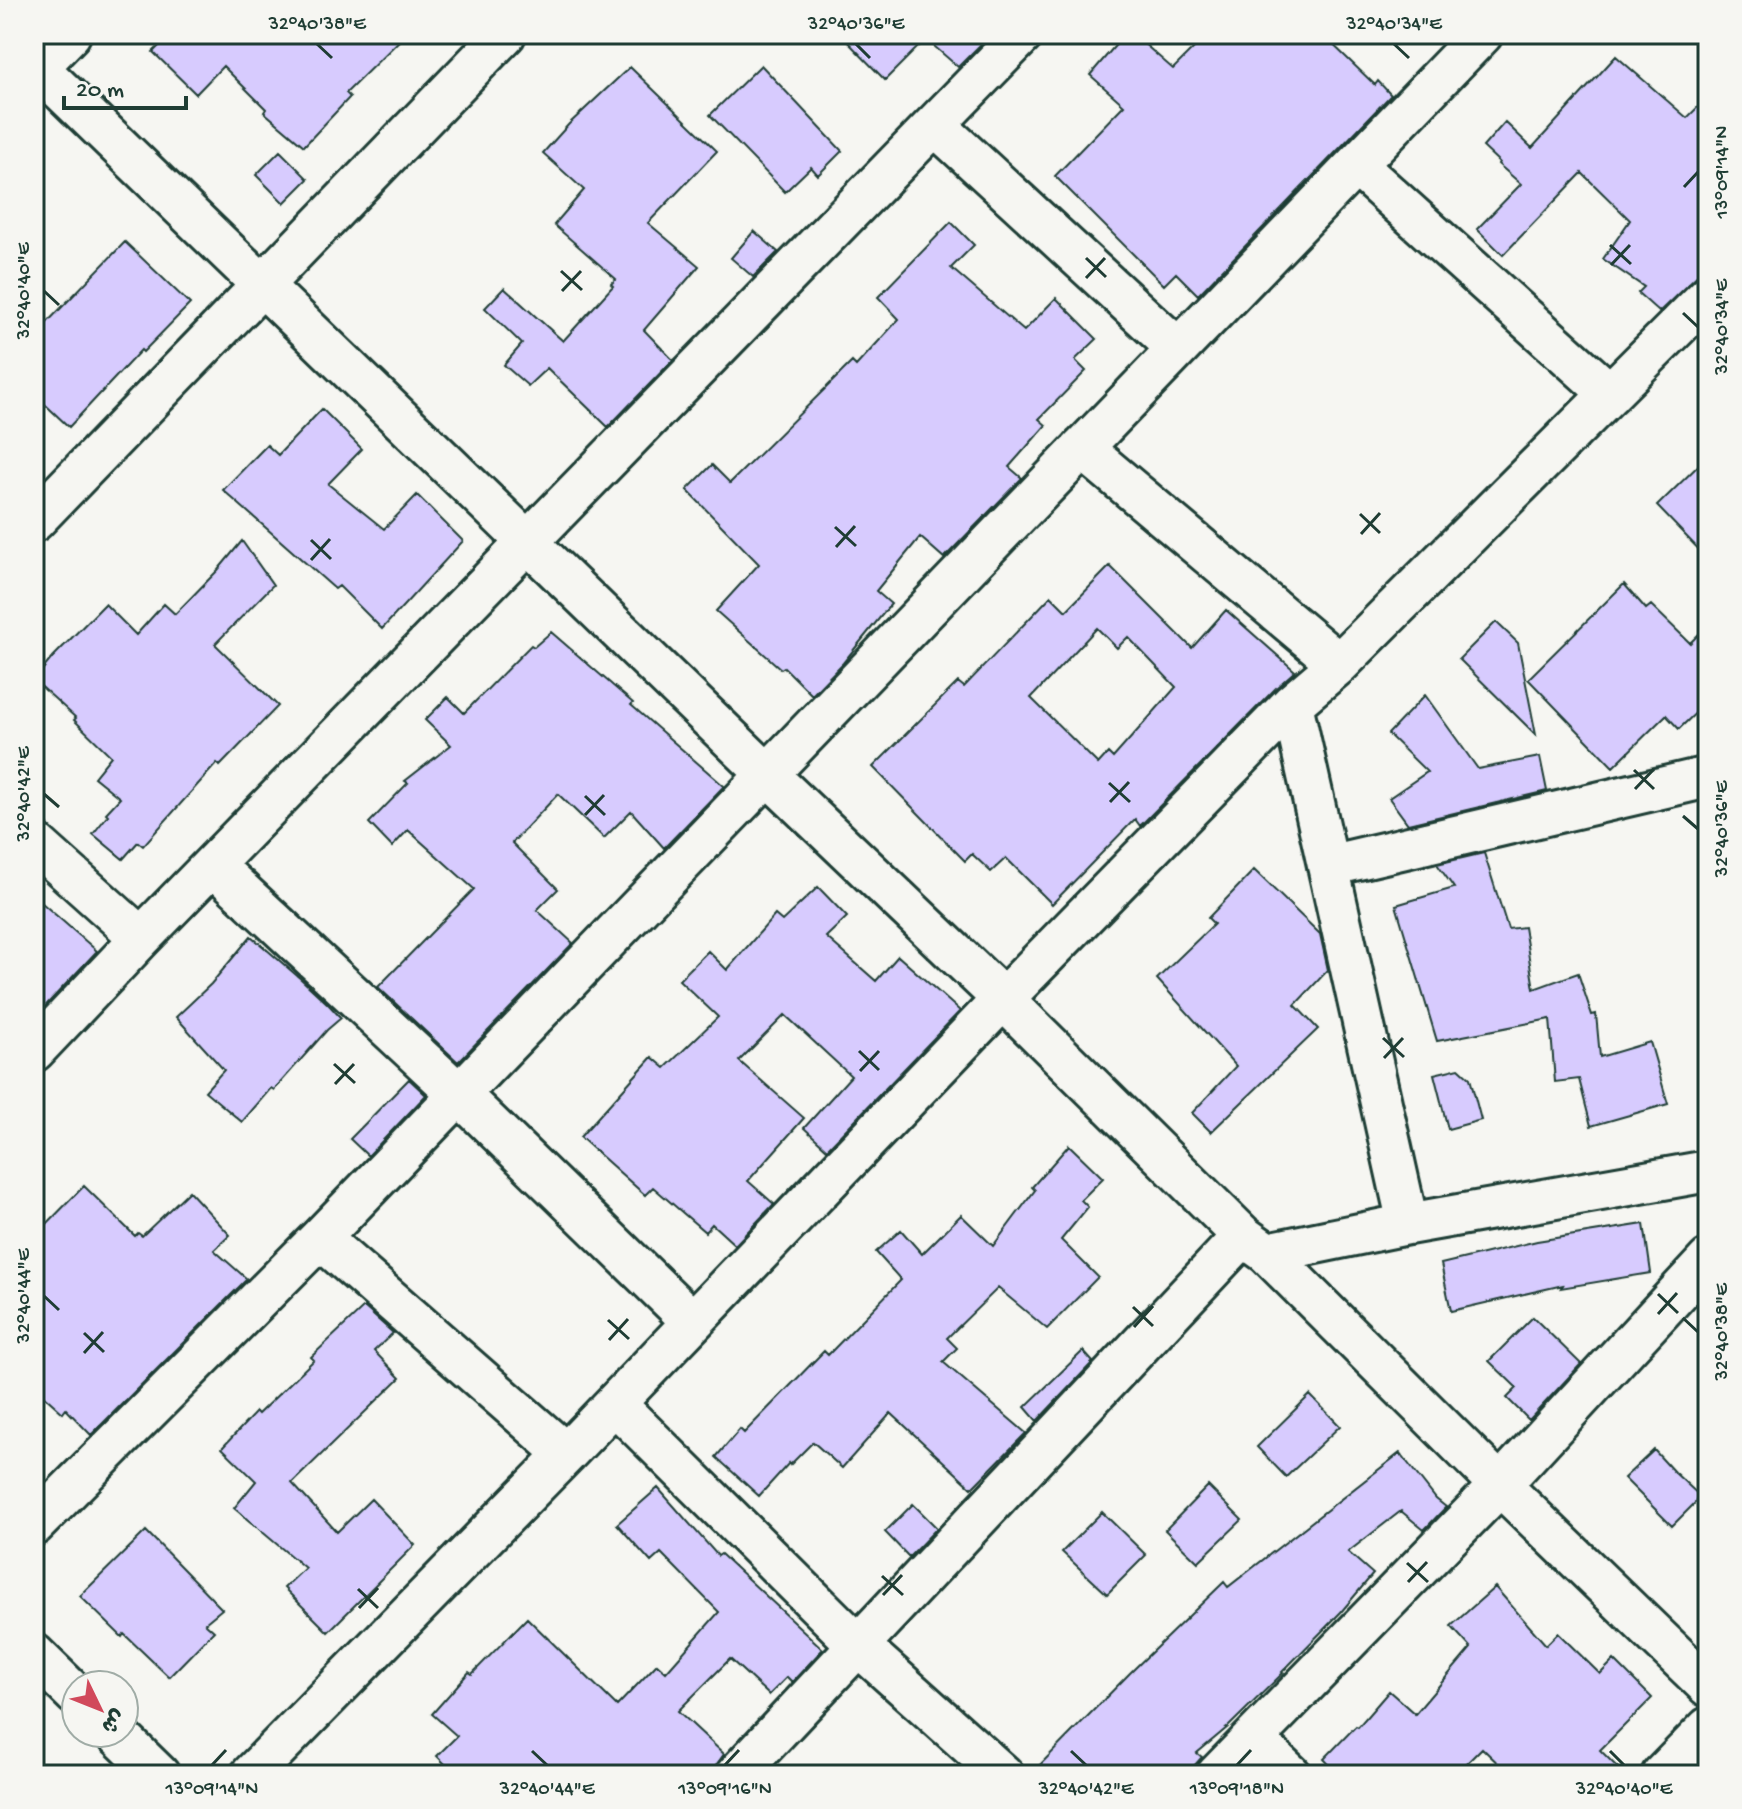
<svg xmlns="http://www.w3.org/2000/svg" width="1742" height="1809" viewBox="0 0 1742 1809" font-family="'Gochi Hand','Playpen Sans Arabic',sans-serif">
<rect width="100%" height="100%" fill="#f6f6f2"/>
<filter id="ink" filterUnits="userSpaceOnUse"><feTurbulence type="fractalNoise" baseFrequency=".0125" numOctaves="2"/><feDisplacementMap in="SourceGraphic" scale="16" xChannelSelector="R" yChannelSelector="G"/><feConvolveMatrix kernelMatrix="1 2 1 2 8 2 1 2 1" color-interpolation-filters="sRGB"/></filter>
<g filter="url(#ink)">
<path fill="#d7cbfe" stroke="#1f3d34" stroke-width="2" fill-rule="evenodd" d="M 171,34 L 406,34 L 346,93 L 350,97 L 304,146 L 264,112 L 266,109 L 223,66 L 196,94 L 153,52 Z
M 840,34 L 991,34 L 958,67 L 926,39 L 885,80 Z
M 1125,34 L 1133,34 L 1173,69 L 1208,34 L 1322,34 L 1375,85 L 1378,81 L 1391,95 L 1198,295 L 1176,273 L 1164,285 L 1055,176 L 1124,105 L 1090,75 Z
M 1616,56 L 1687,118 L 1708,97 L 1708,265 L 1659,312 L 1638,293 L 1644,287 L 1603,259 L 1630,220 L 1582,173 L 1503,255 L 1477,229 L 1521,184 L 1498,164 L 1499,162 L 1483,147 L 1505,122 L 1532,148 Z
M 761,65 L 842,151 L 818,175 L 811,167 L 785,192 L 710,115 Z
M 630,67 L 717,151 L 648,223 L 699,266 L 644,330 L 673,360 L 608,427 L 547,368 L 528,386 L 504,365 L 522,344 L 485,308 L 504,288 L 563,341 L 613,286 L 611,284 L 616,279 L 554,225 L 584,190 L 543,153 L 569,124 Z
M 280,151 L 308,179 L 284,203 L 256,175 Z
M 951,222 L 974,245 L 951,268 L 1024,331 L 1056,298 L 1097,339 L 1075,360 L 1086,371 L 1039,419 L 1046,425 L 1009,467 L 1022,478 L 944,558 L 920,537 L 876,591 L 891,604 L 843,663 L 812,695 L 784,667 L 781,669 L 716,611 L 759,564 L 687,490 L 712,465 L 730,483 L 852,362 L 856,366 L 899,319 L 878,297 Z
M 754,231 L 778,252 L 753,277 L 731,258 Z
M 125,242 L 190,304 L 143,352 L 141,350 L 69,427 L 34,394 L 34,336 Z
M 322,409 L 362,449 L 328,484 L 384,529 L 417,495 L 463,541 L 382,629 L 339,586 L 335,589 L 223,490 L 267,445 L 278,455 Z
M 1708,456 L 1708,559 L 1657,506 Z
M 242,541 L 273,585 L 215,644 L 278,706 L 220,766 L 217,763 L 143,846 L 138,842 L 123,859 L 93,834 L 108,815 L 106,813 L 120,798 L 94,777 L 111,756 L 74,720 L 76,718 L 34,680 L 52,658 L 105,604 L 136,635 L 164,604 L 175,614 L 218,570 Z
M 1110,566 L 1192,648 L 1226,610 L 1295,671 L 1276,688 L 1140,826 L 1135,819 L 1052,904 L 1006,858 L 991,872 L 972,854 L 965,861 L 873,767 L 958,682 L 964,687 L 1051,596 L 1066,611 ZM 1097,628 L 1117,648 L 1128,637 L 1176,687 L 1113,758 L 1108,753 L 1098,764 L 1031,698 Z
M 1624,584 L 1646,609 L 1651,605 L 1690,643 L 1708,625 L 1708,701 L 1679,729 L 1666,715 L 1613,767 L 1528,679 Z
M 1496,622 L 1518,643 L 1536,735 L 1459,659 Z
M 551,632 L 633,703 L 631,705 L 724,786 L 664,848 L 631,811 L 604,838 L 558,794 L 512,843 L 558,889 L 537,910 L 573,943 L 458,1062 L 378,987 L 474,889 L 408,830 L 392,847 L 369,823 L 408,783 L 405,781 L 451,745 L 425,720 L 448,697 L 464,713 L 531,645 L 534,647 Z
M 1425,695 L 1478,769 L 1540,757 L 1547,791 L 1408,824 L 1389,798 L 1427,772 L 1388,734 Z
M 1484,853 L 1508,929 L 1524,927 L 1534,989 L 1578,973 L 1592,1015 L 1596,1014 L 1600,1057 L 1650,1042 L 1668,1104 L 1591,1126 L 1579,1079 L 1555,1082 L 1550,1019 L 1437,1041 L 1396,905 L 1454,888 L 1437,864 Z
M 1254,870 L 1320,934 L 1328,970 L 1295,1005 L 1318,1029 L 1211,1132 L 1192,1113 L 1236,1066 L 1157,979 L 1214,924 L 1208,918 Z
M 818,887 L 847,917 L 826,937 L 876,981 L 898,956 L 960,1011 L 827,1149 L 804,1128 L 851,1076 L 785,1015 L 739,1061 L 804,1118 L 748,1181 L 774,1204 L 735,1245 L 712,1224 L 705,1232 L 653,1187 L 645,1195 L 580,1137 L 652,1057 L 665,1068 L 718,1017 L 679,980 L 708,951 L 727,970 L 775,915 L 782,921 Z
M 34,896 L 97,951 L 34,1018 Z
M 251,936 L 302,980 L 328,1004 L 341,1018 L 327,1030 L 274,1090 L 271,1088 L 242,1122 L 205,1091 L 224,1070 L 176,1017 L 211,984 Z
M 1459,1068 L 1470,1078 L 1481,1120 L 1448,1129 L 1434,1074 Z
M 409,1079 L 426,1095 L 368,1156 L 350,1139 Z
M 1069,1145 L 1103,1178 L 1081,1200 L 1088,1207 L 1061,1240 L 1098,1277 L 1047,1329 L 998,1288 L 947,1338 L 957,1348 L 943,1362 L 1026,1433 L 972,1488 L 891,1413 L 842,1468 L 813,1442 L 790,1465 L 789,1463 L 759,1496 L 716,1457 L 740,1429 L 744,1433 L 824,1351 L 828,1355 L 901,1280 L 876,1252 L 901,1230 L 922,1254 L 961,1215 L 993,1246 L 1035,1190 L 1032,1187 Z
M 84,1186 L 135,1236 L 138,1233 L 142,1236 L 189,1191 L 230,1235 L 214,1250 L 247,1279 L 91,1435 L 66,1409 L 63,1413 L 34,1387 L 34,1237 Z
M 1644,1224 L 1651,1273 L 1561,1288 L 1563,1285 L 1451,1311 L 1441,1264 L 1537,1241 Z
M 364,1307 L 393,1333 L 374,1351 L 400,1378 L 292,1483 L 337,1532 L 371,1499 L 415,1545 L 328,1632 L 284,1588 L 305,1568 L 234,1508 L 256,1481 L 222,1448 L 256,1412 L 258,1414 L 314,1360 L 311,1357 Z
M 1533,1317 L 1581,1364 L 1529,1420 L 1507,1398 L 1517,1388 L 1489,1361 Z
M 1083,1351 L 1093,1362 L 1037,1421 L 1025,1407 Z
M 1310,1395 L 1340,1426 L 1286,1477 L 1257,1447 Z
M 1654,1450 L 1674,1472 L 1701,1497 L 1672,1526 L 1624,1478 Z
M 1400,1453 L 1436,1499 L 1446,1507 L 1424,1530 L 1401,1511 L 1348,1552 L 1373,1574 L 1341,1612 L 1282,1672 L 1283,1673 L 1228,1727 L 1197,1753 L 1202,1757 L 1186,1775 L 1030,1775 L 1130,1673 L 1224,1582 L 1228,1587 Z
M 1208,1486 L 1242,1520 L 1198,1562 L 1165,1530 Z
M 658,1488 L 718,1556 L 721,1554 L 823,1649 L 792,1682 L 787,1677 L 769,1695 L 730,1659 L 678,1711 L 724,1754 L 714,1769 L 714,1775 L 456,1775 L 437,1756 L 457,1736 L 432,1714 L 469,1672 L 472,1674 L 527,1618 L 617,1706 L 657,1664 L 666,1672 L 719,1612 L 661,1553 L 651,1562 L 617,1524 Z
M 913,1504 L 937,1528 L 909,1557 L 885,1532 Z
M 1102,1512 L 1146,1555 L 1107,1594 L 1062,1552 Z
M 146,1531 L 222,1609 L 205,1623 L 214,1631 L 169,1677 L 124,1634 L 122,1637 L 80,1596 Z
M 1495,1587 L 1546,1645 L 1558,1633 L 1600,1674 L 1614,1660 L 1652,1698 L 1600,1750 L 1625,1775 L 1510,1775 L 1482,1748 L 1455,1775 L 1339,1775 L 1324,1759 L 1356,1726 L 1358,1727 L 1389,1691 L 1415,1714 L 1471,1648 L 1451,1626 Z"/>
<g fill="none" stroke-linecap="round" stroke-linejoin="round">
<defs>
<path id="minor" d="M 34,64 L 767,774 L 1003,999 L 1243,1236 L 1267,1253 L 1500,1485 L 1708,1686
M 34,71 L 70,34
M 935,125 L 1178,349
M 1356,165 L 1610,394
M 1082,448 L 1339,664
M 34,521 L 505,34
M 1292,704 L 1408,1224
M 34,842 L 141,938
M 213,865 L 459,1094 L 692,1321
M 1328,866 L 1708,777
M 34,1051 L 141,938 L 1023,34
M 320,1238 L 566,1454
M 1267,1253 L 1408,1224 L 1708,1171
M 615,1404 L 858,1645 L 1003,1775
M 34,1525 L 320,1238 L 1482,34
M 34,1654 L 76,1695
M 116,1733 L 159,1775
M 1253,1739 L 1291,1775
M 251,1775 L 566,1454 L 1003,999 L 1292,704 L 1339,664 L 1708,296
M 736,1775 L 1243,1236
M 1217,1775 L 1500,1485 L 1708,1260
M 1662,1775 L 1708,1728"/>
</defs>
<use href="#minor" stroke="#1f3d34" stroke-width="46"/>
<use href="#minor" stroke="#f6f6f2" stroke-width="40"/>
</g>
</g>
<path fill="none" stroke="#1f3d34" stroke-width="3" d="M 317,44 L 332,58M 856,44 L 870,58M 1394,44 L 1409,58M 1684,187 L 1698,172M 1610,245 L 1631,264M 1086,258 L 1106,277M 1611,265 L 1630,245M 561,271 L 582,290M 1086,278 L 1105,258M 44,291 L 59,305M 562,291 L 581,271M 1683,313 L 1698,327M 1360,514 L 1380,533M 835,527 L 856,546M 1361,534 L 1380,513M 311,540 L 331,559M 836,547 L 855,526M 311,560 L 330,539M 1634,770 L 1654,789M 1109,783 L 1130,802M 1635,789 L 1654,769M 44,794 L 59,807M 585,796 L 605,815M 1110,802 L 1129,782M 585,815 L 604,795M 1683,816 L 1698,829M 1383,1038 L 1404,1057M 859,1051 L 879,1070M 1384,1058 L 1403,1038M 334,1064 L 355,1083M 860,1071 L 879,1051M 335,1084 L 354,1064M 1658,1294 L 1678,1313M 44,1296 L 59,1310M 1133,1307 L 1153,1326M 1658,1314 L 1677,1293M 1683,1318 L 1698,1332M 608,1320 L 629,1339M 1134,1327 L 1153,1306M 84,1333 L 104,1352M 609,1340 L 628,1319M 84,1353 L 103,1332M 1407,1563 L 1428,1582M 882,1576 L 903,1595M 1408,1582 L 1427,1562M 358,1589 L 378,1608M 883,1595 L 902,1575M 359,1608 L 378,1588M 532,1751 L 547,1765M 1071,1751 L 1086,1765M 1610,1751 L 1624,1765M 212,1765 L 226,1750M 725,1765 L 739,1750M 1237,1765 L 1251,1750"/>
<rect width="1742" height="1809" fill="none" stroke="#f6f6f2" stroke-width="88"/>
<g transform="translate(100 1709) rotate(133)"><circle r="38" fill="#f6f6f2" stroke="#a0aca6" stroke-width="2"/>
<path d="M0-6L14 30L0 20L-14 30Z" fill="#d1495b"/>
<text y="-12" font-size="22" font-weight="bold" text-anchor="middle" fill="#1f3d34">ش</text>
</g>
<path d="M64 96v12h122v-12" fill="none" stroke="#1f3d34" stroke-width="4"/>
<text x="76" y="96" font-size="24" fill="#1f3d34" stroke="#f6f6f2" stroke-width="6" paint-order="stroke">20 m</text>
<rect x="44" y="44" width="1654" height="1721" fill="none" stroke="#1f3d34" stroke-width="3"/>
<g font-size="20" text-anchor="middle" fill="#1f3d34">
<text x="317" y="29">32°40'38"E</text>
<text x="856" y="29">32°40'36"E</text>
<text x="1394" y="29">32°40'34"E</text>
<text transform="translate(1720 172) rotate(-90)" y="7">13°09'14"N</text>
<text transform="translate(22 291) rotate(-90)" y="7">32°40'40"E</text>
<text transform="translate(1720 327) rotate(-90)" y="7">32°40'34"E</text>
<text transform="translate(22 794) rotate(-90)" y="7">32°40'42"E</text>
<text transform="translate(1720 829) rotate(-90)" y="7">32°40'36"E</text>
<text transform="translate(22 1296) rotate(-90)" y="7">32°40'44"E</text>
<text transform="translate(1720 1332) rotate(-90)" y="7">32°40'38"E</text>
<text x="212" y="1794">13°09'14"N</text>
<text x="547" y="1794">32°40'44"E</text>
<text x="725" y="1794">13°09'16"N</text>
<text x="1086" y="1794">32°40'42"E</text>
<text x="1237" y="1794">13°09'18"N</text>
<text x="1624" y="1794">32°40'40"E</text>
</g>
</svg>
